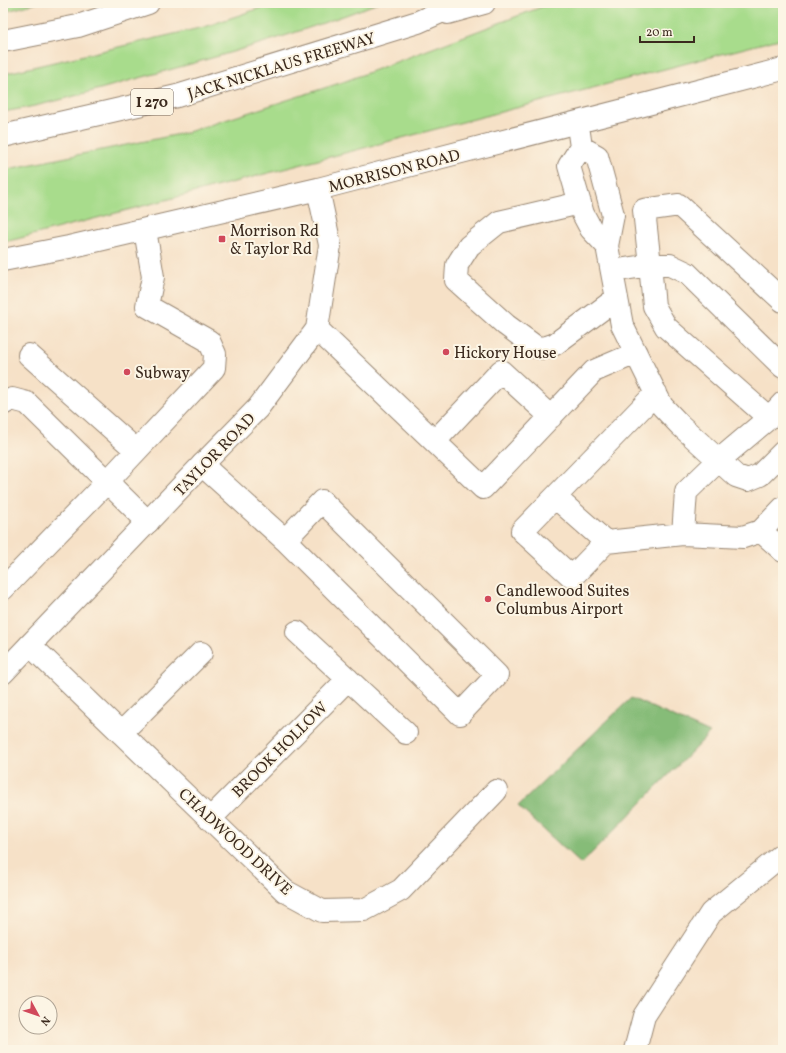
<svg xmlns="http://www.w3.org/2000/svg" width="786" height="1053" viewBox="0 0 786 1053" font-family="Vollkorn,serif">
<rect width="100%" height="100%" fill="#fcf5e5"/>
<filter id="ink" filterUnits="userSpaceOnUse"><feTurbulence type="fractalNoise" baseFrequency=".025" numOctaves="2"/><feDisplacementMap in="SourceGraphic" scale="8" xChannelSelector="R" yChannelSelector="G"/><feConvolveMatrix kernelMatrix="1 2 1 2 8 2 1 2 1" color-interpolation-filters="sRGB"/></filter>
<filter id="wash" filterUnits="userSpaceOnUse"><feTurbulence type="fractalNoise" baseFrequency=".012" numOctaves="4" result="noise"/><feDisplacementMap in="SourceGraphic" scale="16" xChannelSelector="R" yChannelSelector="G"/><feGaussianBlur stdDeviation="0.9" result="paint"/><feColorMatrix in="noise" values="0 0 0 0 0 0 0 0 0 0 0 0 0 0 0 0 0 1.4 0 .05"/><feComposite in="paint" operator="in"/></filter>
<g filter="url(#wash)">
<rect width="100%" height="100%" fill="#f6e1c7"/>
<path fill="#a8dc8c" stroke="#728355" d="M 3,3 L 37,3 L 3,12 Z
M 275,3 L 378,3 C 298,34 215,58 132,80 C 89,92 47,105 3,112 L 3,74 L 204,27 Z
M 552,3 L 783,3 L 783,38 L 17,239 L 3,242 L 3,170 L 185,133 L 343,82 Z"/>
<path fill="#86bc78" stroke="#60734b" d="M 631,698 L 710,733 L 581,864 L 518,806 Z"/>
</g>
<g filter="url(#ink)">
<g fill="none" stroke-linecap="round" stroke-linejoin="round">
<defs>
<path id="minor" d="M 579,133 L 581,147 L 569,166 L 583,214 L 591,229 L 607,246
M 581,147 L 597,156 L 613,215 L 607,246 L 622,325 L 662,406 L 680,425 L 736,476 L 748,480 L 760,475 L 783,452
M 580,203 L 499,222 L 469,246 L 457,265 L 456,280 L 506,325 L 536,347 L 545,348 L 555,344 L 617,298
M 612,271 L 650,265 L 644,210 L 679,205 L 783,301
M 317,329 L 483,488 L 594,371 L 636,353
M 29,355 L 136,450
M 656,393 L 555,497 L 606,542 L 683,534 L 686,492 L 718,461 L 769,418 L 783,403
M 3,404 L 12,399 L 27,403 L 148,522
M 769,418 L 666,327 L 654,306 L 650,265 L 670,265 L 687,273 L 783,367
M 435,441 L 501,371 L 551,417
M 202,465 L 285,540 L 460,714 L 497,675 L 322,501 L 285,540
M 555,497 L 522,531 L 572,577 L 606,542
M 761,531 L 783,551
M 683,534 L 743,537 L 761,531 L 783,508
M 3,589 L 107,482 L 214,368 L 215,354 L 209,341 L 147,306 L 153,277 L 145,230
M 297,632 L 406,733
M 30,645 L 285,891 L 322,911 L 364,910 L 401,890 L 496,791
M 121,733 L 201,653
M 210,819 L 348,679
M 635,1050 L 644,1016 L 711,913 L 783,854"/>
<path id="major" d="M 3,260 L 69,247 L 318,189 L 783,69
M 3,673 L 202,465 L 258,408 L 317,329 L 330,245 L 318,189"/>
<path id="highway" d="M 448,13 L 484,3
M 3,41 L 78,26 L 148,3
M 3,136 L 177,96 L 418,22 L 461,3"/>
</defs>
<use href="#minor" stroke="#988672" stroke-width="24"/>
<use href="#major" stroke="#988672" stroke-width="24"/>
<use href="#highway" stroke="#988672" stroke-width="24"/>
<use href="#minor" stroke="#fff" stroke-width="22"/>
<use href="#major" stroke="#fff" stroke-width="22"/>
<use href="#highway" stroke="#fff" stroke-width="22"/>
</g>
</g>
<g fill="#d1495b" stroke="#fcf5e5" stroke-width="1.5">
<rect x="218" y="235" width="8" height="8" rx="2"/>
<circle cx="446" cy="352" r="4"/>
<circle cx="127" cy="372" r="4"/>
<circle cx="488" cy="599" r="4"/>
</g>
<g text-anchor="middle" stroke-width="4" stroke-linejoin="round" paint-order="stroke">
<rect fill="#fcf5e5" stroke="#75675a" stroke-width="1" x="131" y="89" width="42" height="26" rx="3"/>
<g font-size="15" font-weight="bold" fill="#3b2a1e">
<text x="152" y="107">I 270</text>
</g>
<g font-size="16" fill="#3b2a1e" stroke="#fcf5e5">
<text transform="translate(281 65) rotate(-17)" y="6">JACK NICKLAUS FREEWAY</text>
<text transform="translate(394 170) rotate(-14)" y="6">MORRISON ROAD</text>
<text transform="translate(214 454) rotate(-46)" y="6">TAYLOR ROAD</text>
<text transform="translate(279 749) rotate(-45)" y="6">BROOK HOLLOW</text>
<text transform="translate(236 841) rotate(43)" y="6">CHADWOOD DRIVE</text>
</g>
<g font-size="16" fill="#3b2a1e" stroke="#fcf5e5" text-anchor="start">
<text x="230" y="236">Morrison Rd<tspan x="230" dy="18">&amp; Taylor Rd</tspan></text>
<text x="454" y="358">Hickory House</text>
<text x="135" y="378">Subway</text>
<text x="496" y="596">Candlewood Suites<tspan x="496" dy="18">Columbus Airport</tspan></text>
</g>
</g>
<rect width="786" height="1053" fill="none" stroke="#fcf5e5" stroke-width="16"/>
<g transform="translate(38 1015) rotate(130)"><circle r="19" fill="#fcf5e5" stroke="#afa495"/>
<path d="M0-3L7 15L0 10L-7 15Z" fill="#d1495b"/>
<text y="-6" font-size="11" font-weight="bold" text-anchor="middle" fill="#3b2a1e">N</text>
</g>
<path d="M640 36v6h54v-6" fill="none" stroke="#3b2a1e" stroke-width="2"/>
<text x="646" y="36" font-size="12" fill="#3b2a1e" stroke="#fcf5e5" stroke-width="3" paint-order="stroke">20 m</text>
</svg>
